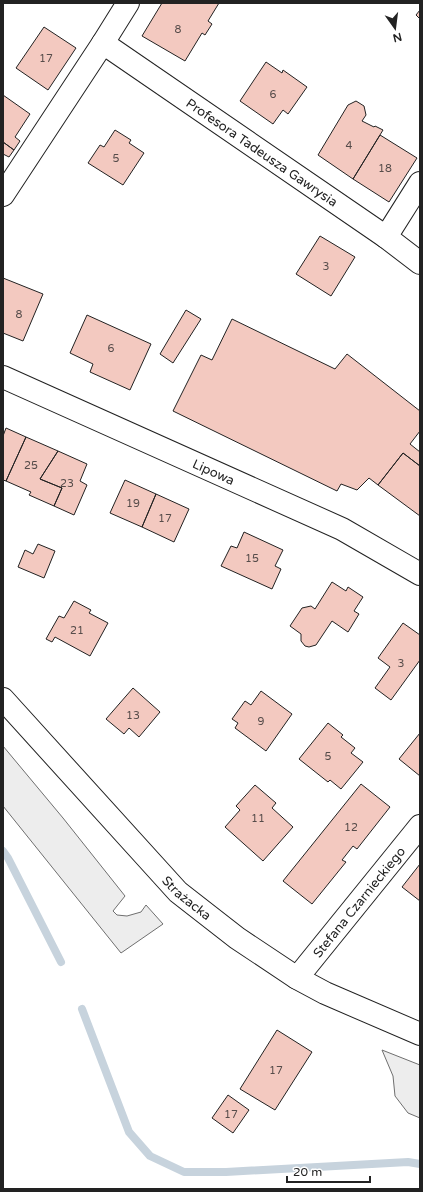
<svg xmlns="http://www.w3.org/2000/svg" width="423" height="1192" viewBox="0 0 423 1192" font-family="'Varela Round',sans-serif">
<rect width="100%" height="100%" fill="#fff"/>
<path fill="#ededed" stroke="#6f6f6f" d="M 3,746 L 63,818 L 125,896 L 113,911 L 117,915 L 127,916 L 141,912 L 146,905 L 163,924 L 121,953 L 3,806 Z
M 382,1050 L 420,1065 L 420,1118 L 408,1113 L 395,1096 L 393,1076 Z"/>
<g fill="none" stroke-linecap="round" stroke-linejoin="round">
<path stroke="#c7d3dd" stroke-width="8" d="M 3,851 L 8,858 L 61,962
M 82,1009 L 129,1132 L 150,1156 L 184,1172 L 226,1172 L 408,1162 L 420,1164"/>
</g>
<path fill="#f3c9c0" stroke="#222" d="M 162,3 L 219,3 L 208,21 L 212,24 L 205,35 L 202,33 L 185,61 L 142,36 Z
M 420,10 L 420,19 L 416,15 Z
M 44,27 L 76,48 L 48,90 L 16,68 Z
M 266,62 L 282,73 L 283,70 L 307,87 L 288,114 L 283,110 L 273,124 L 240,101 Z
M 3,95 L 30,114 L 15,137 L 20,141 L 14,150 L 3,142 Z
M 356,101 L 364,106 L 366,115 L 362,121 L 374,127 L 375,126 L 383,130 L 353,179 L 318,155 L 348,105 Z
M 115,130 L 131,140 L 129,143 L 144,153 L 123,185 L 88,163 L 100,145 L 104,147 Z
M 380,135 L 417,158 L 389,202 L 353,179 Z
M 3,142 L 14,150 L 9,157 L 3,154 Z
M 320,236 L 355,257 L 331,296 L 296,274 Z
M 3,278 L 43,294 L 23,341 L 3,333 Z
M 186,310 L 201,319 L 173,363 L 160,354 Z
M 87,315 L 151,344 L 130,390 L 90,372 L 93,364 L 70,353 Z
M 232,319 L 335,369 L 347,354 L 420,411 L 420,431 L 410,444 L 420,452 L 420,466 L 403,453 L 378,485 L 369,478 L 357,490 L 341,484 L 337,491 L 173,411 L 201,355 L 212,360 Z
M 6,428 L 26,437 L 6,481 L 3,480 L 3,436 Z
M 26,437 L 58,451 L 40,479 L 62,488 L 54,506 L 29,495 L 31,492 L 6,481 Z
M 58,451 L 87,464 L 80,481 L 87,485 L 74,515 L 54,506 L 62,488 L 40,479 Z
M 403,453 L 420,466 L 420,516 L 378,485 Z
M 125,480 L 156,494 L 142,527 L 110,513 Z
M 156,494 L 189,509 L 174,542 L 142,527 Z
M 244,532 L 283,550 L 275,566 L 281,569 L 272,589 L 221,566 L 231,546 L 237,548 Z
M 38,544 L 55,551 L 44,578 L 18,567 L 25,550 L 33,554 Z
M 332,582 L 346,591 L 348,587 L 363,597 L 354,611 L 359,614 L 348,632 L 332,621 L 316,645 L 309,647 L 305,646 L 301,641 L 301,634 L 290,626 L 302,608 L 311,606 L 315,609 Z
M 74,601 L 91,610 L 89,613 L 108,623 L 90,656 L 55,637 L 52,642 L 46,639 L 59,616 L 64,618 Z
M 403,623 L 420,635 L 420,660 L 391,700 L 375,688 L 390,667 L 378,658 Z
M 133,688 L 160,712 L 139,737 L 129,728 L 124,734 L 106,719 Z
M 261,691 L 292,714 L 266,751 L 235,728 L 238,723 L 232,719 L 245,701 L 251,705 Z
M 328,723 L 343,735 L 341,737 L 355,748 L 351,753 L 363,762 L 341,789 L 330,780 L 328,782 L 299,759 Z
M 420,733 L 420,776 L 399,759 Z
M 361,784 L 390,807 L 357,849 L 353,846 L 342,860 L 346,862 L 312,904 L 283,881 Z
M 255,785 L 276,803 L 272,808 L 293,827 L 263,861 L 225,827 L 240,810 L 236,806 Z
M 420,864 L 420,901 L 402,887 Z
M 277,1030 L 312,1052 L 275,1110 L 240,1089 Z
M 228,1095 L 249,1110 L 233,1133 L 212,1118 Z"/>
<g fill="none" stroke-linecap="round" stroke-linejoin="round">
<defs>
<g id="minor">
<path id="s1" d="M 103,43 L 386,237 L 420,263"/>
<path d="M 3,195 L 103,43 L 128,3"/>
<path d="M 386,237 L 420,183"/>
<path id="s2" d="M 3,377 L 342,529 L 420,574"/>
<path id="s3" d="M 297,978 L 420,826"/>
</g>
<g id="tertiary">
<path id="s4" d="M 3,699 L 178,892 L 237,938 L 297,978 L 325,993 L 420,1034"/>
</g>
</defs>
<use href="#minor" stroke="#222" stroke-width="24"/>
<use href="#tertiary" stroke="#222" stroke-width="24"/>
<use href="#minor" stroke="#fff" stroke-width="22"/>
<use href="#tertiary" stroke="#fff" stroke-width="22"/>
</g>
<g text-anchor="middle" stroke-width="3" stroke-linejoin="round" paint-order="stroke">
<g font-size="11" fill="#564c4a">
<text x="178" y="33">8</text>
<text x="46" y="62">17</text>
<text x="273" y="98">6</text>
<text x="349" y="149">4</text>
<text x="116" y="162">5</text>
<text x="385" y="172">18</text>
<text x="326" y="270">3</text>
<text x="19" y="318">8</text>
<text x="111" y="352">6</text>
<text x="31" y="469">25</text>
<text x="67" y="487">23</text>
<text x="133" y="507">19</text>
<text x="165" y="522">17</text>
<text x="252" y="562">15</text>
<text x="77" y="634">21</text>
<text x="401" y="667">3</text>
<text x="133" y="719">13</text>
<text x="261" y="725">9</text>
<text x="328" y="760">5</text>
<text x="258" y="822">11</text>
<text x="351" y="831">12</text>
<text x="276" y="1074">17</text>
<text x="231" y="1118">17</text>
</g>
<g font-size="13" fill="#222" stroke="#fff">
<text dy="5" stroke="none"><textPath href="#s1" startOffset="193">Profesora Tadeusza Gawrysia</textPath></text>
<text dy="5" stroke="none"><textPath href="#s2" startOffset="231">Lipowa</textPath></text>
<text dy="5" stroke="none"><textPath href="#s4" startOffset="271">Strażacka</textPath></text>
<text dy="5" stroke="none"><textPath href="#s3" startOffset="98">Stefana Czarnieckiego</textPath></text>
</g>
</g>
<rect width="423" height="1192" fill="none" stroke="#222222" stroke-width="8"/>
<g transform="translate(395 28) rotate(166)" stroke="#ffffff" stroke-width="3" paint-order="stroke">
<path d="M0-3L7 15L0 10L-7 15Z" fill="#222222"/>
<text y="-6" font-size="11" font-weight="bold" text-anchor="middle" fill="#222222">N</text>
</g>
<path d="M287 1176v6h83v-6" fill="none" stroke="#222222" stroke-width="2"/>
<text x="293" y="1176" font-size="12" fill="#222222" stroke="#ffffff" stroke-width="3" paint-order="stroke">20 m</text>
</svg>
